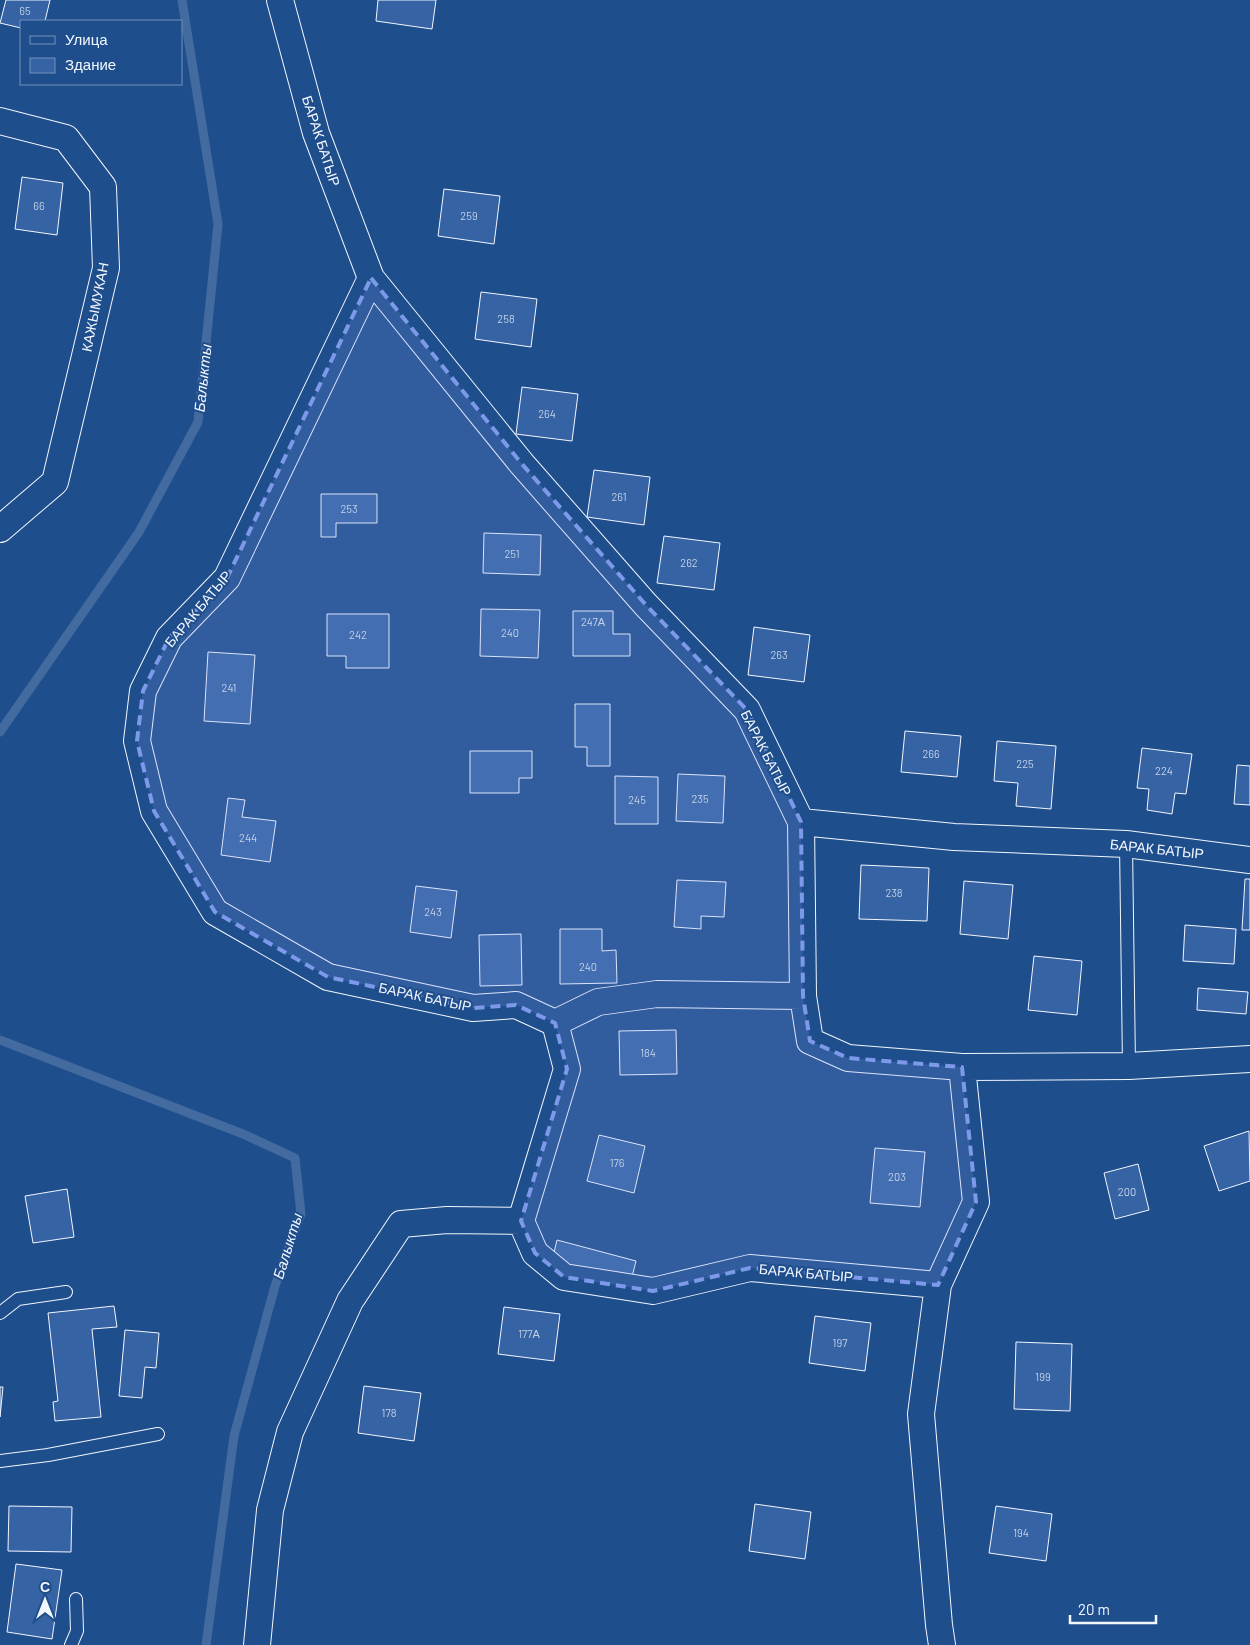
<svg xmlns="http://www.w3.org/2000/svg" width="1250" height="1645" viewBox="0 0 1250 1645" font-family="Barlow,sans-serif">
<rect width="100%" height="100%" fill="#1f4e8c"/>
<g fill="none" stroke-linecap="round" stroke-linejoin="round">
<path stroke="#446ba0" stroke-width="9" d="M 0,732 L 139,532 L 198,422 L 218,224 L 182,0
M 0,1040 L 243,1134 L 295,1158 L 301,1214 L 275,1286 L 234,1436 L 206,1645"/>
</g>
<path fill="#3563a3" stroke="#f2f6ff" d="M 6,0 L 50,0 L 45,21 L 21,21 L 21,28 L 0,23 Z
M 378,0 L 436,0 L 432,29 L 376,21 Z
M 22,177 L 63,183 L 57,235 L 15,229 Z
M 444,189 L 500,196 L 494,244 L 438,236 Z
M 481,292 L 537,299 L 531,347 L 475,339 Z
M 522,387 L 578,394 L 572,441 L 516,434 Z
M 594,470 L 650,477 L 644,525 L 587,517 Z
M 321,494 L 377,494 L 377,523 L 336,523 L 336,537 L 321,537 Z
M 484,533 L 541,535 L 540,575 L 483,573 Z
M 664,536 L 720,543 L 714,590 L 657,583 Z
M 481,609 L 540,610 L 538,658 L 480,656 Z
M 573,611 L 613,611 L 613,634 L 630,634 L 630,656 L 573,656 Z
M 327,614 L 389,614 L 389,668 L 346,668 L 346,656 L 327,656 Z
M 754,627 L 810,635 L 804,682 L 748,675 Z
M 208,652 L 255,655 L 250,724 L 204,721 Z
M 575,704 L 610,704 L 610,766 L 587,766 L 587,747 L 575,747 Z
M 905,731 L 961,736 L 957,777 L 901,772 Z
M 997,741 L 1056,746 L 1051,809 L 1016,806 L 1018,783 L 994,781 Z
M 1142,748 L 1192,754 L 1186,794 L 1175,793 L 1172,814 L 1147,810 L 1149,789 L 1137,788 Z
M 470,751 L 532,751 L 532,778 L 519,778 L 519,793 L 470,793 Z
M 1237,765 L 1250,766 L 1250,805 L 1234,804 Z
M 678,774 L 725,776 L 723,823 L 676,821 Z
M 615,776 L 658,777 L 658,824 L 615,824 Z
M 228,798 L 245,800 L 242,817 L 276,821 L 270,862 L 221,855 Z
M 861,865 L 929,868 L 927,921 L 859,919 Z
M 1245,879 L 1250,879 L 1250,930 L 1242,930 Z
M 677,880 L 726,882 L 724,917 L 701,916 L 701,929 L 674,927 Z
M 964,881 L 1013,885 L 1008,939 L 960,934 Z
M 416,886 L 457,891 L 451,938 L 410,932 Z
M 1185,925 L 1236,929 L 1234,964 L 1183,961 Z
M 560,929 L 602,929 L 602,951 L 616,950 L 617,983 L 560,984 Z
M 521,934 L 522,985 L 480,986 L 479,935 Z
M 1034,956 L 1082,961 L 1077,1015 L 1028,1010 Z
M 1198,988 L 1248,992 L 1246,1014 L 1197,1010 Z
M 676,1030 L 677,1074 L 620,1075 L 619,1031 Z
M 1249,1131 L 1250,1181 L 1219,1191 L 1204,1146 Z
M 599,1135 L 645,1146 L 634,1193 L 587,1181 Z
M 875,1148 L 925,1152 L 920,1207 L 870,1203 Z
M 1138,1164 L 1149,1210 L 1115,1219 L 1104,1173 Z
M 67,1189 L 74,1237 L 33,1243 L 25,1196 Z
M 557,1240 L 636,1261 L 631,1281 L 552,1261 Z
M 114,1306 L 117,1327 L 92,1329 L 101,1417 L 55,1421 L 53,1402 L 58,1401 L 48,1313 Z
M 504,1307 L 560,1314 L 554,1361 L 498,1354 Z
M 815,1316 L 871,1323 L 865,1371 L 809,1363 Z
M 125,1330 L 159,1333 L 156,1368 L 145,1367 L 142,1398 L 119,1396 Z
M 1016,1342 L 1072,1344 L 1070,1411 L 1014,1409 Z
M 364,1386 L 421,1393 L 414,1441 L 358,1433 Z
M 0,1387 L 3,1387 L 0,1417 Z
M 755,1504 L 811,1512 L 805,1559 L 749,1551 Z
M 9,1506 L 72,1507 L 71,1552 L 8,1551 Z
M 996,1506 L 1052,1514 L 1046,1561 L 989,1553 Z
M 16,1564 L 62,1570 L 52,1639 L 7,1632 Z"/>
<g fill="none" stroke-linecap="round" stroke-linejoin="round">
<defs>
<path id="service" d="M 1126,844 L 1129,1066
M 0,1313 L 18,1299 L 66,1292
M 0,1461 L 48,1455 L 158,1434
M 71,1645 L 77,1631 L 76,1599"/>
<path id="minor" d="M 280,0 L 316,133 L 371,278 L 522,464 L 646,605 L 747,710 L 801,822 L 954,837 L 1126,844 L 1250,860
M 0,121 L 66,138 L 103,187 L 106,268 L 55,482 L 0,529
M 371,278 L 227,578 L 169,638 L 143,691 L 137,741 L 154,811 L 215,912 L 328,977 L 473,1008 L 516,1005 L 555,1023 L 567,1069 L 521,1221 L 535,1253 L 564,1277 L 653,1291 L 750,1268 L 938,1285 L 921,1414 L 939,1625 L 942,1645
M 801,822 L 803,996 L 810,1041 L 848,1058 L 962,1067 L 976,1202 L 938,1285
M 555,1023 L 598,1002 L 657,994 L 803,996
M 962,1067 L 1129,1066 L 1250,1059
M 257,1645 L 270,1510 L 290,1432 L 350,1301 L 401,1224 L 447,1220 L 521,1221"/>
</defs>
<use href="#service" stroke="#f2f6ff" stroke-width="14"/>
<use href="#minor" stroke="#f2f6ff" stroke-width="28"/>
<use href="#service" stroke="#1f4e8c" stroke-width="12"/>
<use href="#minor" stroke="#1f4e8c" stroke-width="26"/>
</g>
<path fill="#7d9aea" fill-opacity="0.2" stroke="#7d9aea" stroke-width="4" stroke-dasharray="10 6" stroke-linejoin="round" d="M 371,278 L 522,464 L 646,605 L 747,710 L 801,822 L 803,996 L 810,1041 L 848,1058 L 962,1067 L 976,1202 L 938,1285 L 750,1268 L 653,1291 L 564,1277 L 535,1253 L 521,1221 L 567,1069 L 555,1023 L 516,1005 L 473,1008 L 328,977 L 215,912 L 154,811 L 137,741 L 143,691 L 169,638 L 227,578 Z"/>
<g text-anchor="middle" stroke-width="4" stroke-linejoin="round" paint-order="stroke">
<g font-size="11" fill="#c3d1e8">
<text x="25" y="15">65</text>
<text x="39" y="210">66</text>
<text x="469" y="220">259</text>
<text x="506" y="323">258</text>
<text x="547" y="418">264</text>
<text x="619" y="501">261</text>
<text x="349" y="513">253</text>
<text x="512" y="558">251</text>
<text x="689" y="567">262</text>
<text x="593" y="626">247А</text>
<text x="510" y="637">240</text>
<text x="358" y="639">242</text>
<text x="779" y="659">263</text>
<text x="229" y="692">241</text>
<text x="931" y="758">266</text>
<text x="1025" y="768">225</text>
<text x="1164" y="775">224</text>
<text x="700" y="803">235</text>
<text x="637" y="804">245</text>
<text x="248" y="842">244</text>
<text x="894" y="897">238</text>
<text x="433" y="916">243</text>
<text x="588" y="971">240</text>
<text x="648" y="1057">184</text>
<text x="617" y="1167">176</text>
<text x="897" y="1181">203</text>
<text x="1127" y="1196">200</text>
<text x="529" y="1338">177А</text>
<text x="840" y="1347">197</text>
<text x="1043" y="1381">199</text>
<text x="389" y="1417">178</text>
<text x="1021" y="1537">194</text>
</g>
<g font-size="14" fill="#f2f6ff" stroke="#1f4e8c">
<text transform="translate(321 141) rotate(72)" y="5">БАРАК БАТЫР</text>
<text transform="translate(95 307) rotate(-79)" y="5">КАЖЫМУКАН</text>
<text transform="translate(198 609) rotate(-50)" y="5">БАРАК БАТЫР</text>
<text transform="translate(766 753) rotate(63)" y="5">БАРАК БАТЫР</text>
<text transform="translate(1157 849) rotate(6)" y="5">БАРАК БАТЫР</text>
<text transform="translate(425 997) rotate(12)" y="5">БАРАК БАТЫР</text>
<text transform="translate(806 1273) rotate(5)" y="5">БАРАК БАТЫР</text>
</g>
<g font-size="15" font-style="italic" fill="#f2f6ff" stroke="#1f4e8c">
<text transform="translate(203 378) rotate(-84)" y="5">Балыкты</text>
<text transform="translate(288 1246) rotate(-73)" y="5">Балыкты</text>
</g>
</g>
<rect x="20" y="20" width="162" height="65" fill="#1f4e8c" stroke="#7391ba"/>
<rect x="30" y="36" width="25" height="8" fill="#1f4e8c" stroke="#7391ba"/>
<text x="65" y="45" font-size="15" fill="#f2f6ff">Улица</text>
<rect x="30" y="58" width="25" height="15" fill="#3563a3" stroke="#7391ba"/>
<text x="65" y="70" font-size="15" fill="#f2f6ff">Здание</text>
<g transform="translate(45 1600)" stroke="#1f4e8c" stroke-width="4" paint-order="stroke">
<path d="M0-4L9 19L0 12L-9 19Z" fill="#f2f6ff"/>
<text y="-8" font-size="14" font-weight="bold" text-anchor="middle" fill="#f2f6ff">С</text>
</g>
<path d="M1070 1615v8h86v-8" fill="none" stroke="#f2f6ff" stroke-width="2.5"/>
<text x="1078" y="1615" font-size="15" fill="#f2f6ff" stroke="#1f4e8c" stroke-width="4" paint-order="stroke">20 m</text>
</svg>
